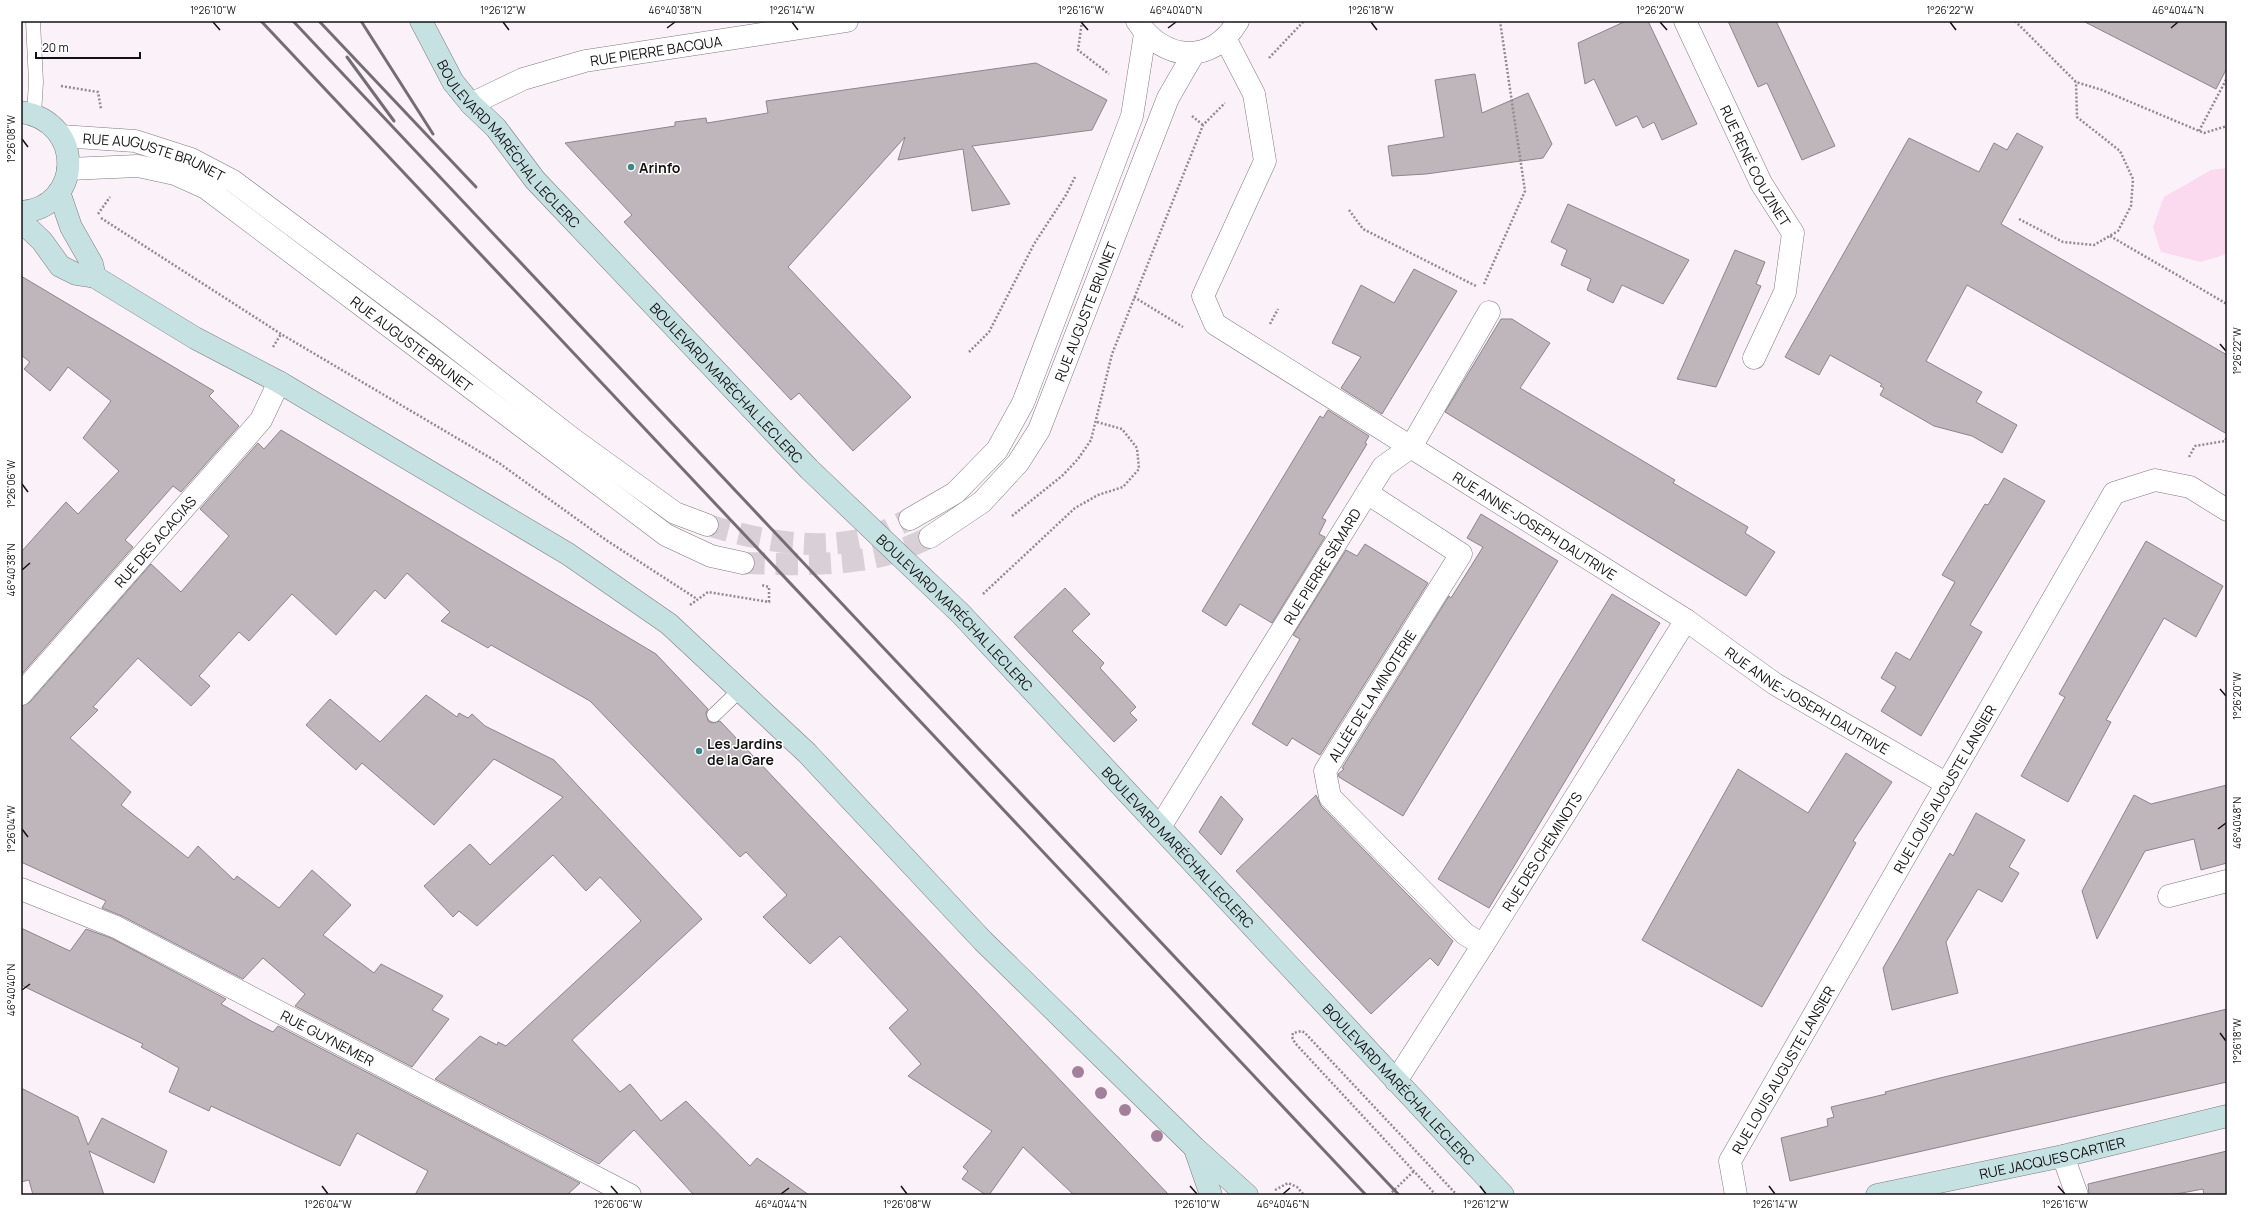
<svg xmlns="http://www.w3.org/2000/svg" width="2248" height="1216" viewBox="0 0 2248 1216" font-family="Manrope,sans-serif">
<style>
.green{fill:#fbdaf0}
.building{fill:#bfb6bc;stroke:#8d858a}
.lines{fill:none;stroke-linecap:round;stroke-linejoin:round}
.street-tunnel{stroke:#d8d0d6;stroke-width:22;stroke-dasharray:22 11;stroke-linecap:butt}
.lane-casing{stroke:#81787e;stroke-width:15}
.street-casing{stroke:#81787e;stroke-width:23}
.secondary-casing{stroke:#81787e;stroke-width:23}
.path{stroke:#918a8f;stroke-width:2.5;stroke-dasharray:2 2;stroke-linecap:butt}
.lane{stroke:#fff;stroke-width:14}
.street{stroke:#fff;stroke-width:22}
.secondary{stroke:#c6e1e1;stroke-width:22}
.rail{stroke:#746e72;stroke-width:3}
.tree{fill:#a2809a}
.ticks{fill:none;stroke:#151214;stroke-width:1.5}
.poi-dot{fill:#3f8786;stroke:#fff;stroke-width:1.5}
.labels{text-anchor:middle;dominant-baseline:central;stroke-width:3;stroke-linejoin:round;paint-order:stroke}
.street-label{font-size:14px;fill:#151214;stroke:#fff}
.poi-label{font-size:14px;font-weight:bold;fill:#151214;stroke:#fff;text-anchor:start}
.neatline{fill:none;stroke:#151214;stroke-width:1.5}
.ticks-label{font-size:10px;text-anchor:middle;fill:#151214}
</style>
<rect width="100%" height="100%" fill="#fbf1f8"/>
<!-- green -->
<polygon class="green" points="2227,168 2227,254 2201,262 2161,252 2153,227 2164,197 2211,170"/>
<!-- building -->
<g class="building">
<polygon points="1626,21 1648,21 1697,124 1662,140 1654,122 1643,128 1637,116 1616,126 1594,79 1585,84 1578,43"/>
<polygon points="1728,21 1776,21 1835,146 1802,160 1767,83 1758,87"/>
<polygon points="2083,21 2227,21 2227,68 2216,89"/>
<polygon points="1036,63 1107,100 1092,130 972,146 1010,204 972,211 963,149 898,160 905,137 788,267 911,397 853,451 799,393 791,400 624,222 632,215 565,143 675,126 675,122 706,118 707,123 768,113 766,101"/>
<polygon points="1475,74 1482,113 1528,93 1552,144 1543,158 1426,174 1392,176 1388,146 1444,137 1435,80"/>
<polygon points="2017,133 2043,147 2001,224 2227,355 2227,434 1967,285 1926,361 1982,392 1976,402 2017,425 2002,453 1972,436 1934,426 1880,395 1884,388 1880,386 1882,384 1830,355 1819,375 1785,357 1909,138 1979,172 1994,143 2007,150"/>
<polygon points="1568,204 1689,260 1663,304 1622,285 1613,303 1587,290 1591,279 1561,265 1567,250 1551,242"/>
<polygon points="1735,250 1765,262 1756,284 1761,286 1716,387 1677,379"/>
<polygon points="1414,269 1457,291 1382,414 1341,388 1361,357 1332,343 1361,285 1394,303"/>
<polygon points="21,276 214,391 209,396 239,426 181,492 173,486 125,540 133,547 21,675 21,552 66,502 78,514 119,471 83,438 111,401 68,367 50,391 24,369 30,362 21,355"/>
<polygon points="1501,319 1512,319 1550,343 1520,388 1675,480 1673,483 1748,527 1745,533 1775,552 1746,596 1445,412"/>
<polygon points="1328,410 1369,436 1365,443 1367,444 1322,518 1326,520 1319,534 1325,537 1272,623 1240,604 1226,626 1202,611 1320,416 1323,418"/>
<polygon points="281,430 656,654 708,709 706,713 708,721 712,723 720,721 1169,1195 1074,1195 1023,1147 989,1195 986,1195 962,1179 968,1171 963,1167 992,1131 908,1076 921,1064 889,1028 908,1010 840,936 810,964 763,917 787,895 746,852 740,857 590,701 491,645 488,648 441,621 450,612 407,573 385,599 375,590 336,635 292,594 249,641 239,632 199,676 210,686 191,706 138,658 93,707 98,710 70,738 131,792 121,805 188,858 198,846 234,880 237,876 279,908 312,870 351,905 323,935 374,973 381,964 443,996 432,1010 449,1019 412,1067 295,1006 305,994 263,958 243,979 122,916 102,908 106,901 21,862 21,706 30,702 151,564 181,592 229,536 200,509 258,443 264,449"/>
<polygon points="2004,478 2045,501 1970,625 1982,632 1921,736 1881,711 1896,687 1881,678 1896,652 1910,660 1955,582 1942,575 1985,504 1988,505"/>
<polygon points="1481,514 1558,561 1403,816 1339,777 1338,774 1344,769 1342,768 1449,596 1451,598 1483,547 1467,538"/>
<polygon points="2146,541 2223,586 2196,637 2164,618 2106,720 2111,722 2068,802 2021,776 2065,697 2059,694"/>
<polygon points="1365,544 1428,583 1320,755 1292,738 1287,746 1252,724 1300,639 1293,635 1346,550 1357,556"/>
<polygon points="1065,588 1090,614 1072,631 1104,663 1100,668 1136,707 1130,713 1137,720 1114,742 1014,637"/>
<polygon points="1612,594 1660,623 1489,908 1438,879"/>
<polygon points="426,695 457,717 459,713 468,718 472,714 485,726 554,760 702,919 572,1040 620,1092 630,1084 661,1121 686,1101 750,1166 757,1158 809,1195 694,1195 634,1130 599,1164 435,1079 480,1036 497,1045 498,1042 506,1046 641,921 600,877 586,891 553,855 477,926 459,911 453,917 424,886 470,844 490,865 563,797 494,759 434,825 362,763 356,770 306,725 330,699 380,742"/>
<polygon points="1846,753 1892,782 1853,841 1856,843 1762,1007 1642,940 1738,769 1808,813"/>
<polygon points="2227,785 2227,863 2201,870 2194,839 2145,851 2097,939 2082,891 2134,795 2151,804"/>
<polygon points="1316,795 1321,806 1453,941 1438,966 1430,958 1371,1014 1236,871"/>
<polygon points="1221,796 1243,819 1221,855 1199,832"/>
<polygon points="1976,813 2025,840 2009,867 2019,873 2002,902 1978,889 1946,942 1958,993 1892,1010 1883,968 1950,853 1953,856"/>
<polygon points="21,928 70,951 86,929 111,938 226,999 221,1004 253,1022 273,1032 278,1026 580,1183 567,1195 415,1195 428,1171 357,1133 340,1166 211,1106 209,1111 169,1092 179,1068 141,1047 143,1044 21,985"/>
<polygon points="2227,1009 2227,1082 1790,1181 1781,1138 1828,1126 1827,1119 1834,1117 1831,1107 1886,1094 1885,1092 1940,1078"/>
<polygon points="21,1088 78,1117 88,1145 102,1118 167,1151 154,1183 89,1151 104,1195 33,1195 29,1180 21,1182"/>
<polygon points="2227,1151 2227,1195 2204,1195 2203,1189 2171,1195 2089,1195 2088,1184"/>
</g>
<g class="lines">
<!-- street-tunnel -->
<g class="street-tunnel">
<path d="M707,525C760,540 813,552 868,538C882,534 896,525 910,519"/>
<path d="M743,563C781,564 822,566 860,560C885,557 908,548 930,537"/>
</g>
<!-- lane casing -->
<g class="lane-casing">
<g id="lane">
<polyline points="33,21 36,82 34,114"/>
<polyline points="714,715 740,690"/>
</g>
</g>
<!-- street casing -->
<g class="street-casing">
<g id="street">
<path d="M1137,21C1163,61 1212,66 1238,21"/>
<path id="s1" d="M1685,21L1761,183L1793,233L1785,292L1754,358"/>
<path id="s2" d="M1225,38L1254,94L1265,161L1203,296L1215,324L1686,620L1775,684L1947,784"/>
<path id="s3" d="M471,104L523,79L585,61L847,21"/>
<path id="s4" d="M61,136L135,141L191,159L233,181L434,331L574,440L675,513L707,525"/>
<path id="s5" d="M68,169L138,166L175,174L206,188L666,535L711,556L743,563"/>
<polyline points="1367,493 1461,554 1325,771 1330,797 1465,934 1483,945"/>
<polyline points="910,519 955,493 997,450 1023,403 1132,116 1145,34"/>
<path id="s6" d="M930,537L982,502L1018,463L1039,430L1168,98L1194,53"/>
<path id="s7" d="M21,694L261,420L279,382"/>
<path id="s8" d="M1160,827L1383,467L1411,447L1489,312"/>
<path id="s9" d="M21,889L116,927L630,1195"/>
<polyline points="2169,896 2227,881"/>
<path id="s10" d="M1396,1081L1483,945L1686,620"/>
<polyline points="2063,1156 2077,1195"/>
<path id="s11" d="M1736,1195L1730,1161L2114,493L2155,480L2190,487L2227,510"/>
</g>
</g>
<!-- secondary casing -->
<g class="secondary-casing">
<g id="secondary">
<path id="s12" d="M421,21L453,82L471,104L496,128L535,180L809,469L961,614L1503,1195"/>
<path d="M21,112C86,122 82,208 21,212"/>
<polyline points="59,192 71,227 92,264 95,277"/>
<polyline points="21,221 42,241 60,266 76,274 95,277 195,338 279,382 568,554 669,624 807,753 983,941 1195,1148 1247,1195"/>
<polyline points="1195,1149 1211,1195"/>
<path id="s13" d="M1877,1195L2063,1156L2227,1116"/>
</g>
</g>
<!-- path -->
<g class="path">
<polyline points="1082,21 1078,50 1109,74"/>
<polyline points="2015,21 2076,82 2102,90 2204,133 2227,126"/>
<polyline points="1269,58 1304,21"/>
<polyline points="61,86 98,92 101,109"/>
<polyline points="1192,116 1203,125"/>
<polyline points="2199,131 2227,78"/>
<polyline points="1349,210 1363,229 1476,286"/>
<polyline points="98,214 110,197"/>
<polyline points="101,218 281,334 499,463 606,540 697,599"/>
<polyline points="2019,219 2063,242 2094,245 2118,231 2131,206 2133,179 2120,151 2077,117 2076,82"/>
<polyline points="2110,236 2227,304"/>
<polyline points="1484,284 1525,191 1500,21"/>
<polyline points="1134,297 1183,327"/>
<polyline points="1270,324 1278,309"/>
<polyline points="273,347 281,334"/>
<polyline points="969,352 989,332 1034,244 1066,195 1075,177"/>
<polyline points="2189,457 2195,446 2225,441 2227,437"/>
<polyline points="1012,516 1063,475 1078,459 1091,440 1112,354 1203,125 1225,103"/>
<polyline points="983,594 1075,508 1098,495 1123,487 1139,469 1137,448 1122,429 1097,422"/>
<polyline points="690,605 708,592 769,602 769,587 761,585"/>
<polyline points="1275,1190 1288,1183 1297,1187 1304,1195"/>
<polyline points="1389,1195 1414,1171"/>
<polyline points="1436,1195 1295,1043 1292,1037 1293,1033 1302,1031 1305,1033 1457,1195"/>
</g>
<!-- lane -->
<use href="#lane" class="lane"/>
<!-- street -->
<use href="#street" class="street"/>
<!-- secondary -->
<use href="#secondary" class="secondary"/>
<!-- rail -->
<g class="rail">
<polyline points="261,21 1366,1195"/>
<polyline points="293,21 1399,1195"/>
<polyline points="319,21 476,187"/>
<polyline points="361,21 433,134"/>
<polyline points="347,57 394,121"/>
</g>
</g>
<!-- trees -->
<g class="tree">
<circle cx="1078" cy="1072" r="6"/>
<circle cx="1101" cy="1093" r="6"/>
<circle cx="1125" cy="1110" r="6"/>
<circle cx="1157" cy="1136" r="6"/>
</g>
<!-- ticks -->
<path class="ticks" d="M213,22L220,30M503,22L509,30M792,22L798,30M1081,22L1088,30M1371,22L1377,30M1660,22L1667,30M1950,22L1956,30M667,28L675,22M1168,28L1176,22M2171,28L2178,22M22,139L28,147M2220,344L2226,351M22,484L28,492M22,570L30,563M2220,689L2226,696M22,829L28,837M2218,829L2226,823M22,990L30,984M2220,1033L2226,1041M322,1186L328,1194M611,1186L618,1194M901,1186L907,1194M1190,1186L1197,1194M1480,1186L1486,1194M1769,1186L1775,1194M2058,1186L2065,1194M781,1194L789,1188M1283,1194L1290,1188"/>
<!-- markers -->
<g class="poi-dot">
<circle cx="631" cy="167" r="4"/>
<circle cx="699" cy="751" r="4"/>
</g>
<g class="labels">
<!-- street labels -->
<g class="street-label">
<text stroke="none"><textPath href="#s3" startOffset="194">RUE PIERRE BACQUA</textPath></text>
<text stroke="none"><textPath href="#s12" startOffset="152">BOULEVARD MARÉCHAL LECLERC</textPath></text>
<text stroke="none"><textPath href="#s4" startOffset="96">RUE AUGUSTE BRUNET</textPath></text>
<text stroke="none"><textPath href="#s1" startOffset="161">RUE RENÉ COUZINET</textPath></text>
<text stroke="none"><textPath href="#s6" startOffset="282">RUE AUGUSTE BRUNET</textPath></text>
<text stroke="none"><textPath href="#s5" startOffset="400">RUE AUGUSTE BRUNET</textPath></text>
<text stroke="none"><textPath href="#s12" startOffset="476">BOULEVARD MARÉCHAL LECLERC</textPath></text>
<text stroke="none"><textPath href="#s2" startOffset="688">RUE ANNE-JOSEPH DAUTRIVE</textPath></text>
<text stroke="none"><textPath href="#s7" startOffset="203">RUE DES ACACIAS</textPath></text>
<text stroke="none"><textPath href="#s8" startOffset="307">RUE PIERRE SÉMARD</textPath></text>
<text stroke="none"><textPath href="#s12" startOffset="800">BOULEVARD MARÉCHAL LECLERC</textPath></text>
<text transform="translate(1372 696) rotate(-58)">ALLÉE DE LA MINOTERIE</text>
<text stroke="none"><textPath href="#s2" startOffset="1012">RUE ANNE-JOSEPH DAUTRIVE</textPath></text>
<text stroke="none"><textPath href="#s11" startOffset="464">RUE LOUIS AUGUSTE LANSIER</textPath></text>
<text stroke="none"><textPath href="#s12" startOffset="1124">BOULEVARD MARÉCHAL LECLERC</textPath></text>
<text stroke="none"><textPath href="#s10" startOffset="272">RUE DES CHEMINOTS</textPath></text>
<text stroke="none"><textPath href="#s9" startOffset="341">RUE GUYNEMER</textPath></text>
<text stroke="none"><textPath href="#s11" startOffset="140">RUE LOUIS AUGUSTE LANSIER</textPath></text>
<text stroke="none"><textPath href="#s12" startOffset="1448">BOULEVARD MARÉCHAL LECLERC</textPath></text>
<text stroke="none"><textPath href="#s13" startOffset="179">RUE JACQUES CARTIER</textPath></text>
</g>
<!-- poi labels -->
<g class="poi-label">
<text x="639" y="167">Arinfo</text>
<text x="707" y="743">Les Jardins<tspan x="707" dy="16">de la Gare</tspan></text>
</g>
</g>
<!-- border -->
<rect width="2248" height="1216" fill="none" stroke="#ffffff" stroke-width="44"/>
<!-- scale -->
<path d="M36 52v6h104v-6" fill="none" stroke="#151214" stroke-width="2"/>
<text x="42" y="52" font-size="12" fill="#151214" stroke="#ffffff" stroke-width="3" paint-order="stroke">20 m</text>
<rect x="22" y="22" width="2204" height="1172" class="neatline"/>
<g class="ticks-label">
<text x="213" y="14">1°26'10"W</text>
<text x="503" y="14">1°26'12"W</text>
<text x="675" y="14">46°40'38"N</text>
<text x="792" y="14">1°26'14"W</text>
<text x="1081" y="14">1°26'16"W</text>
<text x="1176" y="14">46°40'40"N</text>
<text x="1371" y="14">1°26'18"W</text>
<text x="1660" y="14">1°26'20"W</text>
<text x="1950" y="14">1°26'22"W</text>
<text x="2178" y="14">46°40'44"N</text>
<text transform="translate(11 139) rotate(-90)" y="4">1°26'08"W</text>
<text transform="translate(2237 351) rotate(-90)" y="4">1°26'22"W</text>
<text transform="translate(11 484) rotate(-90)" y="4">1°26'06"W</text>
<text transform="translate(11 570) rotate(-90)" y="4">46°40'38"N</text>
<text transform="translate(2237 696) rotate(-90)" y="4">1°26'20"W</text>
<text transform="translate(2237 823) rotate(-90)" y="4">46°40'48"N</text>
<text transform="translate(11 829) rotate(-90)" y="4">1°26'04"W</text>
<text transform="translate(11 990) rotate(-90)" y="4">46°40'40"N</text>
<text transform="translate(2237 1041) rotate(-90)" y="4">1°26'18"W</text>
<text x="328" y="1208">1°26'04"W</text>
<text x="618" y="1208">1°26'06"W</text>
<text x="781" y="1208">46°40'44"N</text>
<text x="907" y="1208">1°26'08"W</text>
<text x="1197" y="1208">1°26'10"W</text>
<text x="1283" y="1208">46°40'46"N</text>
<text x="1486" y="1208">1°26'12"W</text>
<text x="1775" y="1208">1°26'14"W</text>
<text x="2065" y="1208">1°26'16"W</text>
</g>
</svg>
